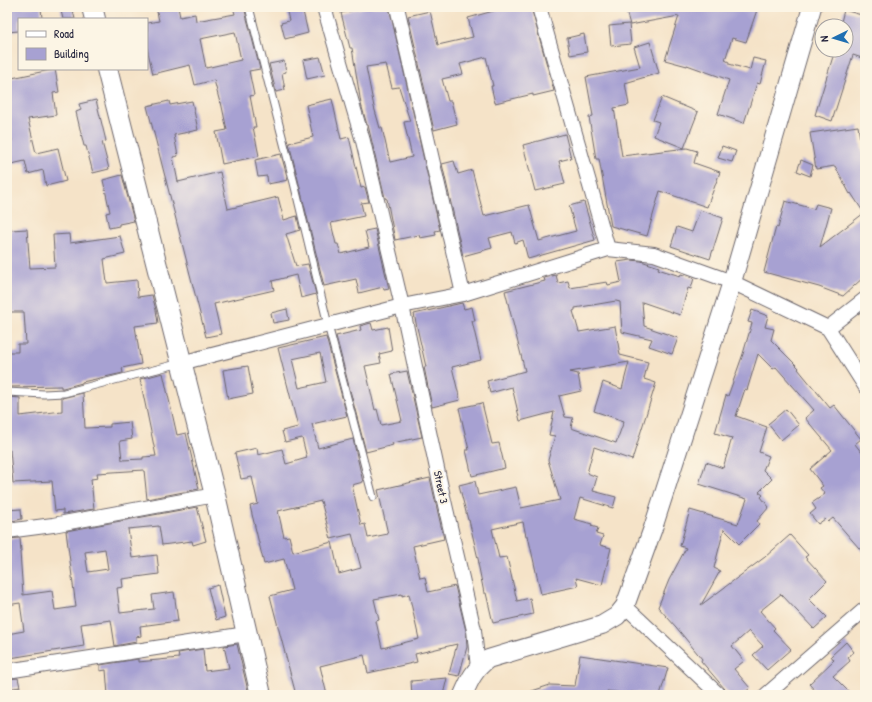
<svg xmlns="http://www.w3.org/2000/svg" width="872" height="702" viewBox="0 0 872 702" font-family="'Patrick Hand',sans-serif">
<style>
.building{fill:#a7a1d2;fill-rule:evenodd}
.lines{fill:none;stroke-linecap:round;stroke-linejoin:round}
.service-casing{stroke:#6c666c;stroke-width:9}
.minor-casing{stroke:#6c666c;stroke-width:16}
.tertiary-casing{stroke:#6c666c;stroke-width:20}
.secondary-casing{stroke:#6c666c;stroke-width:22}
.service{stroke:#fff;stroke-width:7}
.minor{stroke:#fff;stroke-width:14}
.tertiary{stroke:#fff;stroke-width:18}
.secondary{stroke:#fff;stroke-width:20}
.labels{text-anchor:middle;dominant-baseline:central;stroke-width:4;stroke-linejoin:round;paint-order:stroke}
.street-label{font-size:11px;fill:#22223b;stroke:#fcf5e5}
</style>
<rect width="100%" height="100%" fill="#fcf5e5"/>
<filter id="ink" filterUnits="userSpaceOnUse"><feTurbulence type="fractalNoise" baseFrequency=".025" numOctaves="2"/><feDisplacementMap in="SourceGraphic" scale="8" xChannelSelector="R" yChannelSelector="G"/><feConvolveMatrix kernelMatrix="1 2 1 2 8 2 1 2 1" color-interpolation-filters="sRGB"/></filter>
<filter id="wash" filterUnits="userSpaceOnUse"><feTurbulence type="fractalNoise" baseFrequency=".012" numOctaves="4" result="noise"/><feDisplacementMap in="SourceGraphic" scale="16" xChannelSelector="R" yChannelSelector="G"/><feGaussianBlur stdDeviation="0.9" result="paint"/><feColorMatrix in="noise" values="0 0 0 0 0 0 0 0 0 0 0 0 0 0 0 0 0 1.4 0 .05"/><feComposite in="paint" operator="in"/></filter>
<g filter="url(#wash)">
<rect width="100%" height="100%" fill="#f5e3c8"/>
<g id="blocks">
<!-- building -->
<g class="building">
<polygon points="7,7 41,7 42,19 19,19 19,31 7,32"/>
<polygon points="60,7 72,7 75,19 63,19"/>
<path d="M156,7H178L180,17L195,14L196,21L235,14L233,7H244L260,69L249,71L254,95L250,96L256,127H253L259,156L222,164L216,132L227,130L221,102L220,103L214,80L195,85L190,65L153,74L147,48V23L159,21ZM235,32L241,60L206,68L200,39Z"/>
<polygon points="286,7 302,7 308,33 285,39 281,23 289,21"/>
<path d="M366,7H389L440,230L435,231L436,235L420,238L419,235L395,240L387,199L385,198L368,125H367L361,104L352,48H350L341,13ZM386,64L392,88L399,87L410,121L404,122L412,157L390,162L382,128H380L374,107L366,67Z"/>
<polygon points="508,7 531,7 554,91 533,96 533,94 495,103 491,86 493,86 486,57 460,64 463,74 442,79 448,101 451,101 457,124 434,130 408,16 430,11 438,45 473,37 468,18"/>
<polygon points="625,7 758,7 746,42 732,38 725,60 729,62 729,64 750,70 753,58 766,61 760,84 757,83 744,123 718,114 729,80 687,65 687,66 665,60 679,16 630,25"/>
<polygon points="844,10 865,16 865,59 853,55 832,121 815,115 835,50 846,50 846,26 840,26"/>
<polygon points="629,24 631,44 611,46 609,26"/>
<polygon points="584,34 587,52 570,55 567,38"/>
<polygon points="650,42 659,73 625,83 629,105 614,108 622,156 687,148 697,151 694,163 720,172 707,207 660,191 647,236 611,226 599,159 596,159 589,117 593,116 586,77 640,67 634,47"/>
<polygon points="320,57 325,75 307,79 303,60"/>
<polygon points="284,61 286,72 282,73 285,90 276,92 269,64"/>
<polygon points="55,69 59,92 53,93 56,115 28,119 36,153 58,148 66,181 46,186 43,170 28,174 25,161 7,165 7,143 12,141 7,115 7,79"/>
<polygon points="662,97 698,112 684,148 654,136 659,122 653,120"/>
<polygon points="332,99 341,139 349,137 361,188 365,187 369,202 361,203 364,216 331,223 336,244 338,244 341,254 369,247 365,231 375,229 389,289 384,290 383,287 359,293 356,279 324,286 289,143 313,137 306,105"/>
<polygon points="96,100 106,141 102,142 109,169 93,173 86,146 84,146 76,112 81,110 79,104"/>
<polygon points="169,101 170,105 192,101 198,130 174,135 178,156 173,157 178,182 220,172 228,209 278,197 284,220 297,216 300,230 286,234 296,266 308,264 316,294 301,298 296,275 272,281 274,290 214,304 221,334 206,337 147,106"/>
<polygon points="858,126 865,169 865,276 843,296 819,287 764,272 776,227 778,228 785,201 814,209 816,204 831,208 820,247 864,213 851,193 850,194 835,166 816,169 810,133"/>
<polygon points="565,134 571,158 559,161 565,184 535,191 523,145"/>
<polygon points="722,146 736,151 732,162 718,158"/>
<polygon points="281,154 288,180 268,184 267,176 258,177 255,160"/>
<polygon points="801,160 813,165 810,176 797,171"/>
<polygon points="454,161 458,174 472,170 484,216 529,205 539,241 576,231 569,206 584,202 595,240 528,259 523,240 515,243 512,232 489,238 492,248 463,256 442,164"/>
<polygon points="122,175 134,221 119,224 119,226 109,228 106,213 110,212 103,180"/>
<polygon points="700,210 723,218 710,259 671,246 677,227 692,232"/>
<polygon points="27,229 30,268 55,267 53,235 69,234 70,243 120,236 125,254 104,259 107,283 137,280 138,297 152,295 156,310 158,323 135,326 141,364 122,368 123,373 82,382 82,383 63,388 61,388 61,386 9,387 9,379 7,379 7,352 18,352 18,344 26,344 24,312 8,312 7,239 11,239 10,230"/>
<path d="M631,260L641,261L659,267L658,269L680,276L681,274L694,278L691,289L688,288L680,315L642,302L644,326L678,338L672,354L649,346L652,339L622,332L620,302L616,301L575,308V310L573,311L579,332L615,326L620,355L648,362L644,379L656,383L632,460L594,447L587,473L597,477L593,491L616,497L613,508L580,498L574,519L592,524L591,526L598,528L596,534L603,536L600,545L611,548L602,585L576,578L578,586L541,594L528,536H526L523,522L492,529L499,558L507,557L517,601L530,598L533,614L493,623L486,593H484L478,563H479L469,520H468L459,485L475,481L478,495L516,487L521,508L560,500L548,460L555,436L549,435L554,412L520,421L512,387L490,393L487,381L525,371L505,291L545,281L544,278L556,275L558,283L568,281L570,288L607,282L608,285L621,282L617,262ZM629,362L622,389L603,382L594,411L624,421L616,443L571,428L573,418L565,417L559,396L581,391L578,374L570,372Z"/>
<polygon points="462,303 464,309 472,307 475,321 472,321 481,360 452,367 460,400 432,407 424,367 426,367 414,314"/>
<polygon points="287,309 289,320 273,323 271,313"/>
<polygon points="752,310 768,316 765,327 774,329 771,340 799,368 798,369 830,408 834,405 861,439 855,444 865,457 865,555 833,518 828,522 825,519 818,524 810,514 816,509 812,503 825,494 820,488 823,486 810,469 832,450 805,418 814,410 776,367 773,369 758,354 747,390 745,389 736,416 767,427 759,452 769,456 763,470 772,479 759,492 763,495 761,497 769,507 757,521 759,524 739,544 724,529 714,568 720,571 701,605 765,557 790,535 808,555 805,557 827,581 809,599 827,617 814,629 781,594 760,611 775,628 773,630 791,649 767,670 753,655 763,646 749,631 732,646 744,661 734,669 750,688 742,695 730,695 701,661 702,659 676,627 658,607 669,580 686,548 680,546 690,510 738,524 747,499 699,484 706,462 723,468 732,438 715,433 726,395 728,396 743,354 752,323 748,322"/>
<polygon points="371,323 373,330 388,327 392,351 379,354 381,363 365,366 375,410 377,409 381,425 402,421 391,374 407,371 422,437 392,443 393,445 366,452 336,336 361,330 360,326"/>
<path d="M326,337L347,416L312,424L318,448L353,439L363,482L352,485L361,525L365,524L368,538L388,534L378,490L430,478L444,539L413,546L420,578L425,577L428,592L455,586L466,631L467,647L459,676L449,674L457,644L415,654L417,662L368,673L364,655L320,666L327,695H296L270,596L292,590L284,559L264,564L250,506L258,504L252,477L241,479L235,453L257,448L258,455L282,449L286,464L307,458L302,438L285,442L282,431L298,427L278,348ZM320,353L326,382L299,388L292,359ZM321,501L331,539L352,534L361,568L339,574L332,542L293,552L289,536L284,537L278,511ZM402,594V596L409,594L419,639L382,648L376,621L379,620L374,599Z"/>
<polygon points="248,366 253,394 228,399 223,370"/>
<polygon points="163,373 177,435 186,433 199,489 147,499 144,470 97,473 98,478 91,479 94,509 63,514 63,510 55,511 52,481 13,483 10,450 7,450 9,397 20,398 20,416 62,411 62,398 83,393 85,428 110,427 110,424 130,422 132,439 120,441 122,460 143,459 143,457 156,456 140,379"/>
<polygon points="482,403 492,444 499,443 505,468 472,476 466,450 469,450 459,408"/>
<polygon points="786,409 799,425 781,440 768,424"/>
<path d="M197,507L206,541L193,545L192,541L162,545L159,526L128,529L132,558L157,555L159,574L122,579L123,587L117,588L120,613L154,609L152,595L174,592L178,621L140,626L141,636L136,637V642L115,646L111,620L81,624L84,646L10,658L7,634L24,631L20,603L7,605V539L20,538L21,552H20L23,595L52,591L55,610L76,607L66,531ZM105,549L108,569L88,572L85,552Z"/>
<polygon points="21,509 22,519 7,522 7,510"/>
<polygon points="218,585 225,617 216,620 208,588"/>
<polygon points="846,642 854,652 848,657 850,661 833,676 852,695 819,695 809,684 834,660 831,656"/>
<polygon points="237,644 249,695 108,695 106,670 100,671 100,665 138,659 138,662 179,658 178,653 203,649 205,671 229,668 224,646"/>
<polygon points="580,655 668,668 660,695 631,692 631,694 607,691 607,695 526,695 526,693 550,685 575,686"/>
<polygon points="18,678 20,687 7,689 7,679"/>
<polygon points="447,678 443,695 412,695 411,681"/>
</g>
</g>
</g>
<g filter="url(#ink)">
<use href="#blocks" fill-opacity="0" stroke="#6c666c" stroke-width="1"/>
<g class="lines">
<!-- service casing -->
<g class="service-casing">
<g id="service">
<polyline points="249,7 294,183 328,325 373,497"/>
<polyline points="7,392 44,394 64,393 181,363"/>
</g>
</g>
<!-- minor casing -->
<g class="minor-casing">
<g id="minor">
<polyline points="324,7 363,141 402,306 442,492 474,630 478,668"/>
<polyline points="397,7 463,294"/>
<polyline points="539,7 608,249"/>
<polyline points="828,328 865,299"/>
<polyline points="181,363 402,306 463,294 608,249 654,254 732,282 828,328 865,386"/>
<polyline points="7,531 53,525 215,495"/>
<polyline points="625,606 719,695"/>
<polyline points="7,671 246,634"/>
<polyline points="766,695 865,609"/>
</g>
</g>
<!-- tertiary casing -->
<g class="tertiary-casing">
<path id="tertiary" d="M463,695C470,679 474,670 488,659L602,625L617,616L625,606L653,528L732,282L812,7"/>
</g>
<!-- secondary casing -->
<g class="secondary-casing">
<g id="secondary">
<polyline points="92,7 95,19"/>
<polyline points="107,69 215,495 261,695"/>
</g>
</g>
<!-- service -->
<use href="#service" class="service"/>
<!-- minor -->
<use href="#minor" class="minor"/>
<!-- tertiary -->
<use href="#tertiary" class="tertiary"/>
<!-- secondary -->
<use href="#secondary" class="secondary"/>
</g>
</g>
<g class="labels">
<!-- street labels -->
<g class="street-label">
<text transform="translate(441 487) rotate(78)">Street 3</text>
</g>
</g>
<!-- margin -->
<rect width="872" height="702" fill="none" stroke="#fcf5e5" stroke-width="24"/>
<!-- legend -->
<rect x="18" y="18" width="130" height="52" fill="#fcf5e5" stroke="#a5a1a1"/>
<rect x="26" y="31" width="20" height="6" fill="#ffffff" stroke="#a5a1a1"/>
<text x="54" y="38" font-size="12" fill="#22223b">Road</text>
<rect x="26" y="48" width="20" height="12" fill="#a7a1d2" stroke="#a5a1a1"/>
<text x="54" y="58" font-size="12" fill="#22223b">Building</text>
<!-- north arrow -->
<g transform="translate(834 38) rotate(265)"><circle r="19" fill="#fcf5e5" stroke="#a5a1a1"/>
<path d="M0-3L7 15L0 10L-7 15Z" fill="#1f6fb2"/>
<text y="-6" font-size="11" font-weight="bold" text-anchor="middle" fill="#22223b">N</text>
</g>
</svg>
